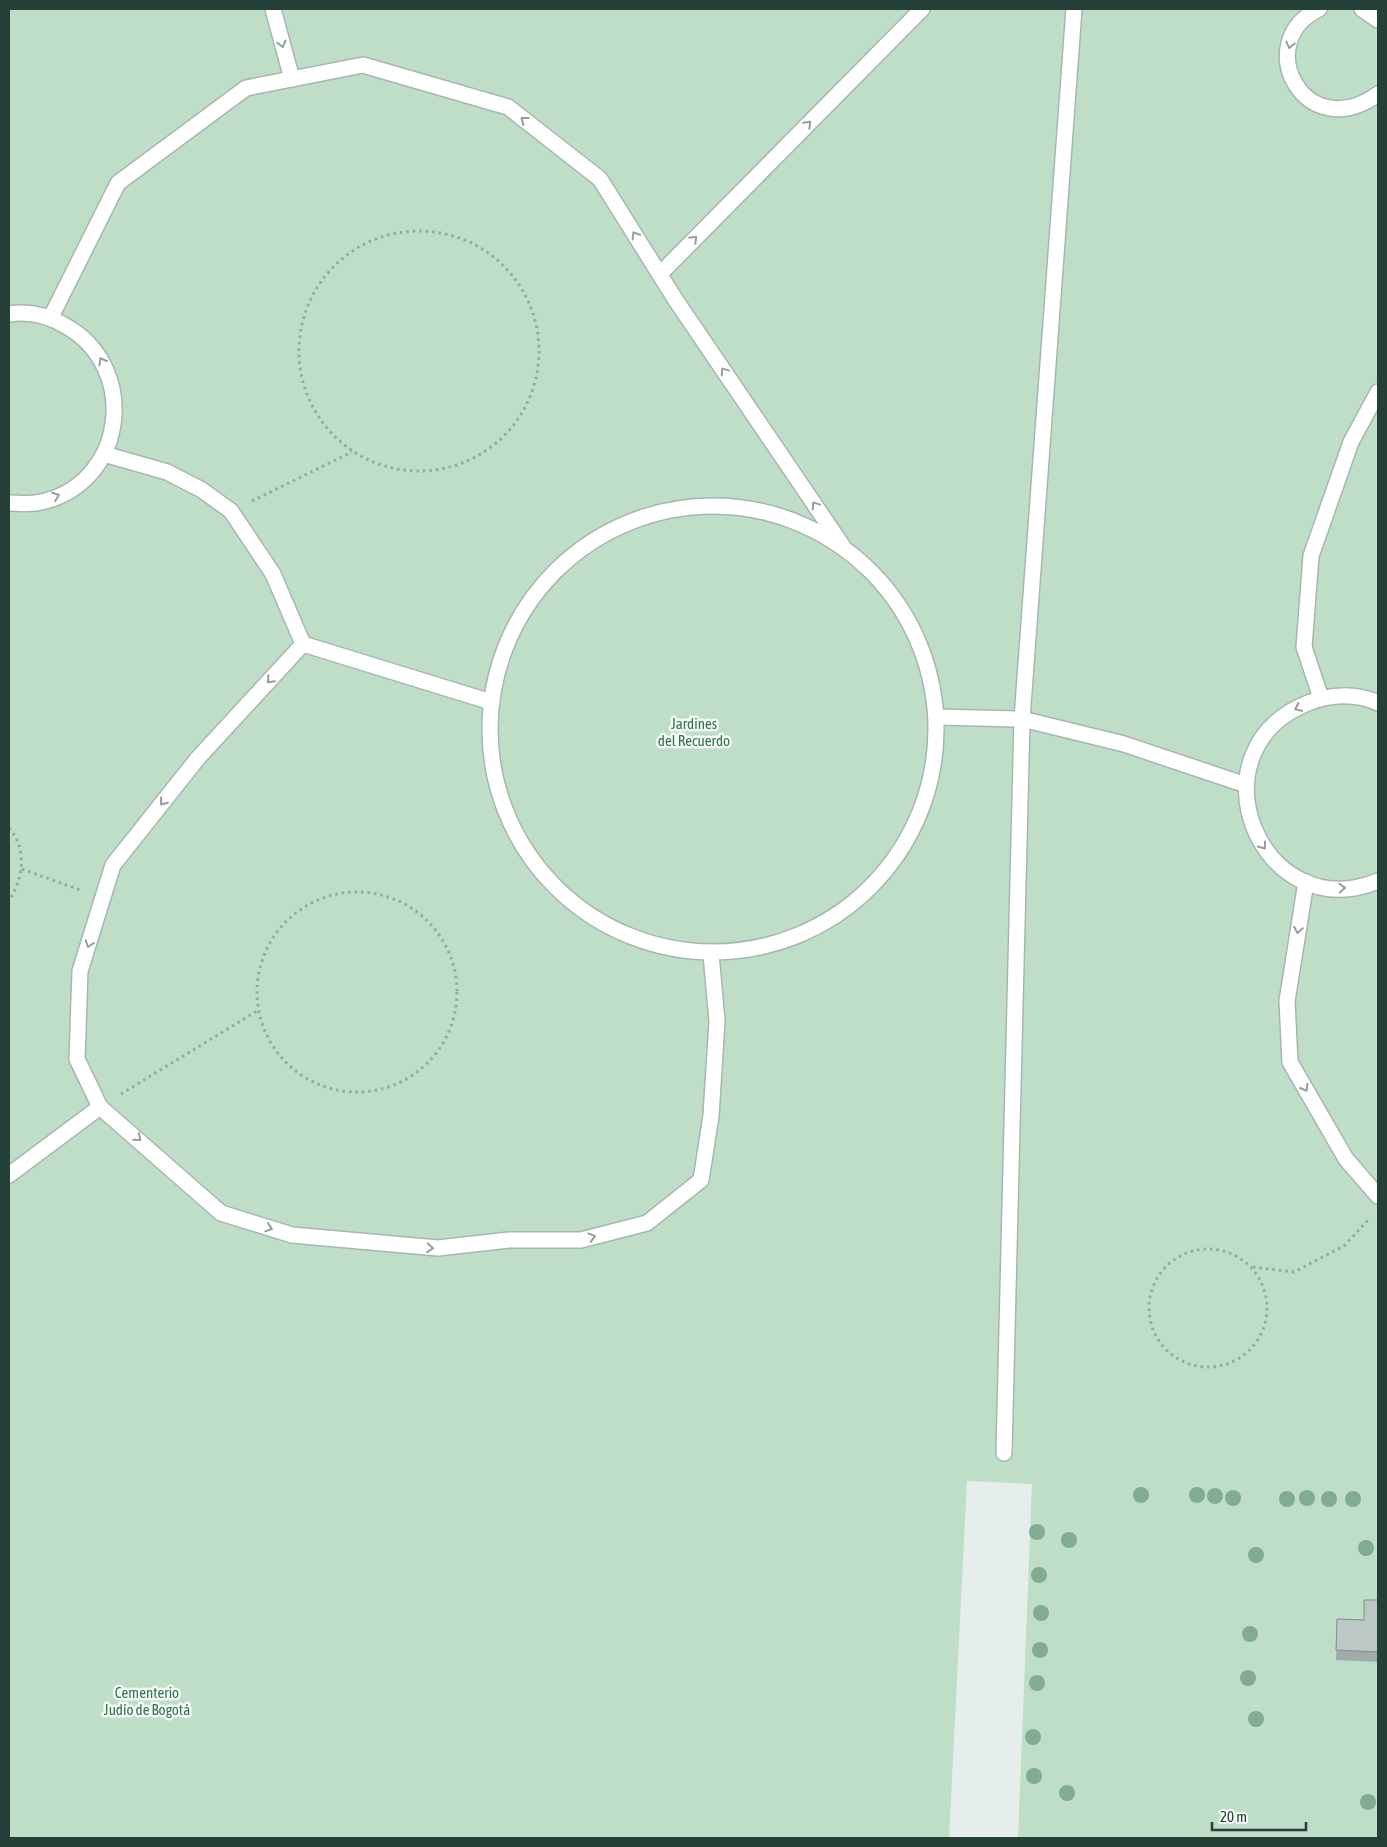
<svg xmlns="http://www.w3.org/2000/svg" width="1387" height="1847" viewBox="0 0 1387 1847" font-family="'Asap Condensed',sans-serif">
<style>
.green{fill:#bfdec8}
.lines{fill:none;stroke-linecap:round;stroke-linejoin:round}
.minor-casing{stroke:#a8b6b1;stroke-width:18}
.path{stroke:#87b0a4;stroke-width:3;stroke-dasharray:2.5 4;stroke-linecap:butt}
.minor{stroke:#fff;stroke-width:15}
.tree{fill:#82ab94}
.wall{fill:#a1aca8}
.building{fill:#bbc8c3;stroke:#838c88}
.oneway{stroke:#929f9c}
.labels{text-anchor:middle;dominant-baseline:central;stroke-width:5;stroke-linejoin:round;paint-order:stroke}
.park-label{font-size:15px;fill:#31744d;stroke:#f6faf8}
</style>
<rect width="100%" height="100%" fill="#e5eeea"/>
<!-- green -->
<polygon class="green" points="9,9 1378,9 1378,1838 1018,1838 1032,1484 967,1481 949,1838 9,1838"/>
<g class="lines">
<!-- minor casing -->
<g class="minor-casing">
<g id="minor">
<polyline points="273,9 292,79"/>
<path d="M1319,9C1250,42 1305,147 1378,94"/>
<polyline points="1362,9 1378,20"/>
<polyline points="660,274 922,9"/>
<path d="M9,314C28,311 47,315 64,325C142,367 126,488 36,503C27,504 17,503 9,503"/>
<polyline points="51,317 118,183 246,88 363,65 508,107 600,179 675,299 842,545"/>
<polyline points="104,454 167,472 202,490 231,511 273,574 303,644 488,701"/>
<circle cx="713" cy="729" r="223"/>
<polyline points="303,644 198,758 113,865 80,971 77,1059 100,1107 221,1213 292,1235 438,1248 509,1240 581,1240 647,1223 701,1180 711,1116 717,1021 711,954"/>
<polyline points="1321,698 1304,647 1311,556 1351,442 1378,392"/>
<path d="M1378,703C1356,693 1330,694 1308,703C1188,751 1261,929 1378,881"/>
<polyline points="938,717 1022,719 1124,744 1246,785"/>
<polyline points="1306,882 1287,1001 1290,1062 1346,1159 1378,1196"/>
<polyline points="9,1175 100,1107"/>
<polyline points="1004,1453 1022,719 1074,9"/>
</g>
</g>
<!-- path -->
<g class="path">
<circle cx="419" cy="351" r="120"/>
<polyline points="252,501 352,452"/>
<path d="M9,828C28,850 23,878 9,901"/>
<polyline points="22,869 80,890"/>
<circle cx="357" cy="992" r="100"/>
<polyline points="121,1094 257,1011"/>
<circle cx="1208" cy="1308" r="59"/>
<polyline points="1253,1267 1294,1272 1344,1246 1370,1218"/>
</g>
<!-- minor -->
<use href="#minor" class="minor"/>
</g>
<!-- trees -->
<g class="tree">
<circle cx="1141" cy="1495" r="8"/>
<circle cx="1197" cy="1495" r="8"/>
<circle cx="1215" cy="1496" r="8"/>
<circle cx="1233" cy="1498" r="8"/>
<circle cx="1307" cy="1498" r="8"/>
<circle cx="1287" cy="1499" r="8"/>
<circle cx="1329" cy="1499" r="8"/>
<circle cx="1353" cy="1499" r="8"/>
<circle cx="1037" cy="1532" r="8"/>
<circle cx="1069" cy="1540" r="8"/>
<circle cx="1366" cy="1548" r="8"/>
<circle cx="1256" cy="1555" r="8"/>
<circle cx="1039" cy="1575" r="8"/>
<circle cx="1041" cy="1613" r="8"/>
<circle cx="1250" cy="1634" r="8"/>
<circle cx="1040" cy="1650" r="8"/>
<circle cx="1248" cy="1678" r="8"/>
<circle cx="1037" cy="1683" r="8"/>
<circle cx="1256" cy="1719" r="8"/>
<circle cx="1033" cy="1737" r="8"/>
<circle cx="1034" cy="1776" r="8"/>
<circle cx="1067" cy="1793" r="8"/>
<circle cx="1368" cy="1802" r="8"/>
</g>
<!-- wall -->
<polygon class="wall" points="1378,1600 1378,1662 1336,1660 1337,1619 1364,1620"/>
<!-- building -->
<polygon class="building" points="1364,1600 1378,1600 1378,1652 1336,1650 1337,1619 1364,1620"/>
<!-- one-way arrows -->
<defs><path id="oneway-chevron" d="M-2-3.5L2.5 0L-2 3.5" fill="none" stroke-width="1.6" stroke-linecap="round" stroke-linejoin="round" transform="scale(1.25)"/></defs>
<g class="oneway">
<use href="#oneway-chevron" transform="translate(282 44) rotate(75)"/>
<use href="#oneway-chevron" transform="translate(1290 45) rotate(103)"/>
<use href="#oneway-chevron" transform="translate(524 120) rotate(-142)"/>
<use href="#oneway-chevron" transform="translate(808 124) rotate(-45)"/>
<use href="#oneway-chevron" transform="translate(635 235) rotate(-122)"/>
<use href="#oneway-chevron" transform="translate(694 239) rotate(-45)"/>
<use href="#oneway-chevron" transform="translate(102 361) rotate(-119)"/>
<use href="#oneway-chevron" transform="translate(724 371) rotate(-124)"/>
<use href="#oneway-chevron" transform="translate(56 496) rotate(-20)"/>
<use href="#oneway-chevron" transform="translate(815 505) rotate(-124)"/>
<use href="#oneway-chevron" transform="translate(270 680) rotate(133)"/>
<use href="#oneway-chevron" transform="translate(1298 708) rotate(154)"/>
<use href="#oneway-chevron" transform="translate(163 802) rotate(128)"/>
<use href="#oneway-chevron" transform="translate(1263 846) rotate(54)"/>
<use href="#oneway-chevron" transform="translate(1342 888) rotate(-3)"/>
<use href="#oneway-chevron" transform="translate(1298 930) rotate(99)"/>
<use href="#oneway-chevron" transform="translate(89 944) rotate(108)"/>
<use href="#oneway-chevron" transform="translate(1305 1088) rotate(60)"/>
<use href="#oneway-chevron" transform="translate(138 1138) rotate(40)"/>
<use href="#oneway-chevron" transform="translate(269 1228) rotate(18)"/>
<use href="#oneway-chevron" transform="translate(592 1237) rotate(-15)"/>
<use href="#oneway-chevron" transform="translate(430 1248) rotate(4)"/>
</g>
<g class="labels">
<!-- park labels -->
<g class="park-label">
<text x="694" y="723">Jardines<tspan x="694" dy="17">del Recuerdo</tspan></text>
<text x="147" y="1692">Cementerio<tspan x="147" dy="17">Judío de Bogotá</tspan></text>
</g>
</g>
<!-- border -->
<rect width="1387" height="1847" fill="none" stroke="#253f39" stroke-width="20"/>
<!-- scale -->
<path d="M1212 1822v8h94v-8" fill="none" stroke="#253f39" stroke-width="2.5"/>
<text x="1220" y="1822" font-size="15" fill="#253f39" stroke="#f6faf8" stroke-width="4" paint-order="stroke">20 m</text>
</svg>
